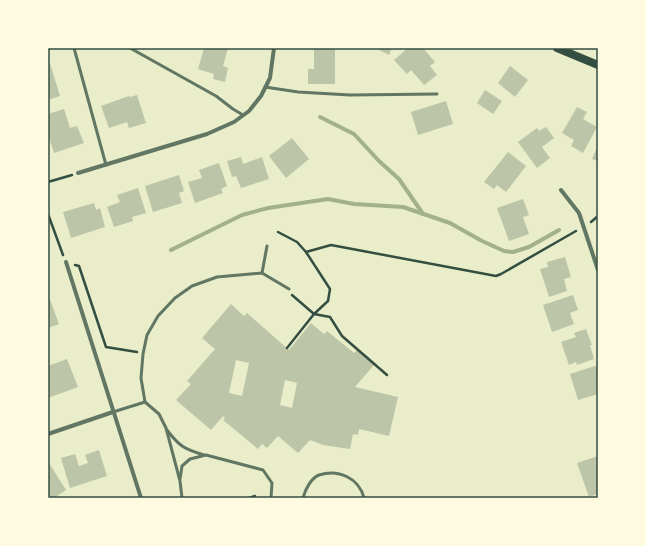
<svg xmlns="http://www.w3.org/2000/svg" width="646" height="546" viewBox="0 0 646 546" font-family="'Libre Baskerville',serif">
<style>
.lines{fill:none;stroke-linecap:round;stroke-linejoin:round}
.stream{stroke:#a3b18a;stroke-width:4}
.building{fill:#bcc5a7;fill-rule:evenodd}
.path{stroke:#344e41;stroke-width:2.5}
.service{stroke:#617663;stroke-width:3}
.minor{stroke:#617663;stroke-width:4}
.secondary{stroke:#344e41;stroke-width:8}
.neatline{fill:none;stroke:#344e41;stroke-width:1.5}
</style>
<rect width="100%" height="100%" fill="#e9edc9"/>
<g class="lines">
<!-- stream -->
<g class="stream">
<polyline points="320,117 354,134 379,161 399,179 423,214"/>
<polyline points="171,250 242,215 268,208 328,199 354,204 403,207 450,223 482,241 504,251 513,252 529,247 559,230"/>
</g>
</g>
<!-- building -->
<g class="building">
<polygon points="204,48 228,48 223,66 228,68 225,82 213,79 214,74 198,69"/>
<polygon points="314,48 335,48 335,84 308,84 308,69 314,69"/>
<polygon points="380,48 392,48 389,55 379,50"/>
<polygon points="408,48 423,48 435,62 430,66 437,75 424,85 411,70 407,74 394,60"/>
<polygon points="48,57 60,96 48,100"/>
<polygon points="510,66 528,80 515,97 498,83"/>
<polygon points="485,90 502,101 493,114 477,103"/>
<polygon points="137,95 146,123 129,128 127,122 109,128 101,106 129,96 130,97"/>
<polygon points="446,101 453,124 418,135 411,112"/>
<polygon points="577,107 587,112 583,119 597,127 583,153 571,146 574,140 562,133"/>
<polygon points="64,109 70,128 77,126 84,143 54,153 48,134 48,114"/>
<polygon points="546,127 554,138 542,147 550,158 537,168 518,142 537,128 539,131"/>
<polygon points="292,138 309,159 286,178 269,156"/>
<polygon points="598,145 598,161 592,159"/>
<polygon points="508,152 526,166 506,192 497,185 494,189 484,182"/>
<polygon points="241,157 243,164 262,157 269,179 241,188 236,176 232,177 227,161"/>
<polygon points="219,163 227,186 221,189 223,193 195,203 188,182 202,178 199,170"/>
<polygon points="179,175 184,191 179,193 182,203 153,212 145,186"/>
<polygon points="138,188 146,213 132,217 133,221 114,227 107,207 120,202 117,195"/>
<polygon points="523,199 529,215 523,217 529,234 509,241 497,208"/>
<polygon points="94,203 96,210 100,208 105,227 71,238 63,212"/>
<polygon points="565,257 571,277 564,279 567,291 549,297 540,269 548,267 547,262"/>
<polygon points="48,294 59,324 48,328"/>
<polygon points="573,295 578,310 570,313 574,324 552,332 543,305"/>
<path d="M231,304L244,316L247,313L289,350L311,323L324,334L327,331L354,353L357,350L374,365L355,387L398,397L389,436L359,429L358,435L353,434L350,449L323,445L310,440L298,453L278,436L267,448L262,444L258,449L223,420L225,418L223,416L211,430L176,400L191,384L187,381L215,349L202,338ZM236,360L249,363L242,396L229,393ZM285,380L297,383L292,408L280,405Z"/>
<polygon points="586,329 592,345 590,345 594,359 577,365 576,362 569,365 561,342 576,337 574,333"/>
<polygon points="67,359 78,387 48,398 48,366"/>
<polygon points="598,365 598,382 596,383 598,394 578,400 570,374"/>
<polygon points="99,450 107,476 70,488 61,458 75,454 79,466 88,463 85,455"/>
<polygon points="598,456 598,494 589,497 577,463"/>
<polygon points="49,463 66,490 54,498 48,498 48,464"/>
</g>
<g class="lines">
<!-- path -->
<g class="path">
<polyline points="48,182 72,175"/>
<polyline points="48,214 63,255"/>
<polyline points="591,222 598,216"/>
<polyline points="278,232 297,242 306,252"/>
<polyline points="75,265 79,266 106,347 137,352"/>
<polyline points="292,295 314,314 330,317 342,336 387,375"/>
<polyline points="287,348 314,314 328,301 330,289 306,252 331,245 496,276 501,274 576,231"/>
<polyline points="249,498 255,496"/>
</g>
<!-- service -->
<g class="service">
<polyline points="74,48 106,165"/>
<polyline points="130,48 216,96 233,109 243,115"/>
<polyline points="265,87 298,92 350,95 437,94"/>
<polyline points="262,273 267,246"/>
<polyline points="113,412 145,402"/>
<path d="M167,430C179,446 184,449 204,455"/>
<polyline points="180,479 182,466 190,459 206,455 263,470 272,483 271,498"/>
<polyline points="182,498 180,481 166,428 159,414 145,402 141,378 143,354 147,335 158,316 175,298 192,286 217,277 262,273 289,289"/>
<path d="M303,498C305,490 311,478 319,475C339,469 359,478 364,498"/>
</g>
<!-- minor -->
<g class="minor">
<polyline points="78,173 207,134 234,122 249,111 261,96 270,78 274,48"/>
<polyline points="561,190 579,213 598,270"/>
<polyline points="66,262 141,498"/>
<polyline points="48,434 113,412"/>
</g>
<!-- secondary -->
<polyline class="secondary" points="557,48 598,65"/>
</g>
<!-- border -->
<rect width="646" height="546" fill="none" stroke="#fefae0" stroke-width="98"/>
<rect x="49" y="49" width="548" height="448" class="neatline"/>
</svg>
